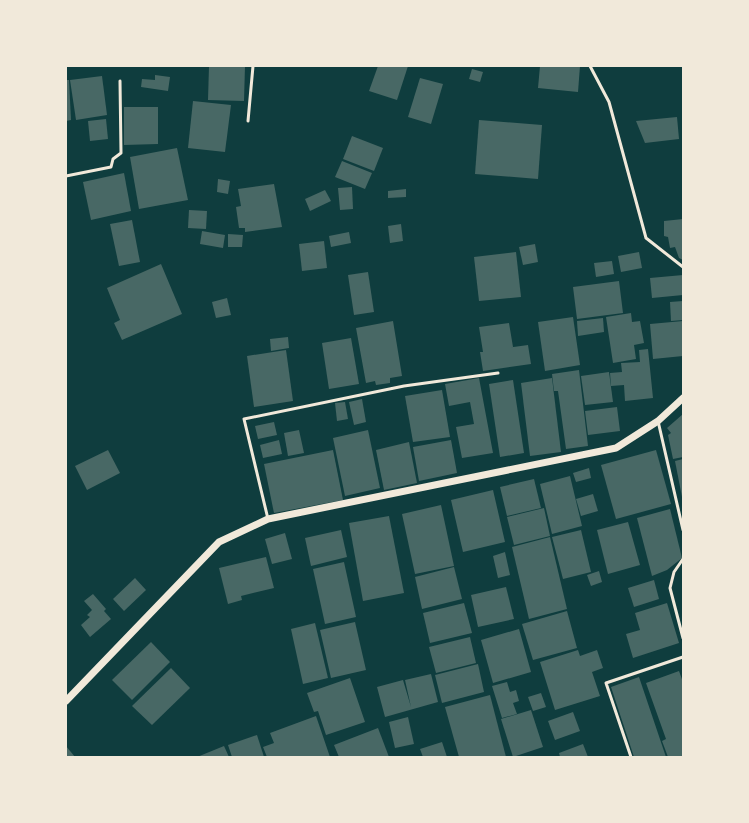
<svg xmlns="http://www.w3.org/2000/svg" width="749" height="823" viewBox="0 0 749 823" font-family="'Source Sans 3',sans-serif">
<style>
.building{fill:#486865}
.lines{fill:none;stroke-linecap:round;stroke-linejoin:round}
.service{stroke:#f1e9da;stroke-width:3}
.tertiary{stroke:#f1e9da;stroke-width:7}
</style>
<rect width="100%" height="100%" fill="#0f3d3e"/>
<!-- building -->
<g class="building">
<polygon points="209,66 245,66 244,101 208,100"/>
<polygon points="378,66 408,66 397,100 369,91"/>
<polygon points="540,66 580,66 578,92 538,88"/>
<polygon points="472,69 483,72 480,82 469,79"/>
<polygon points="155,75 170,77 168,91 141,87 142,79 155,80"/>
<polygon points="102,76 107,115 76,120 70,80"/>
<polygon points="420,78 443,84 431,124 408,117"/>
<polygon points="66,80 69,80 71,120 66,121"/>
<polygon points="193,101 231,105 225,152 188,148"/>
<polygon points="124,107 158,107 158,144 124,145"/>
<polygon points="677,117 679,139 645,143 636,121"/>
<polygon points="106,119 108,139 90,141 88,121"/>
<polygon points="479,120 542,125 538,179 475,174"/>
<polygon points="352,136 383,148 374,171 343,159"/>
<polygon points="177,148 188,200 139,209 130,157"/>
<polygon points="342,161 372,173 365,189 335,177"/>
<polygon points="124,173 131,211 91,220 83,182"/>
<polygon points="218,179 230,181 228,194 217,192"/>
<polygon points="274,184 282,227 245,232 245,228 239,228 236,207 241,206 238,189"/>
<polygon points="352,187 353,209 340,210 338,188"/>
<polygon points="406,189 406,197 388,198 388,191"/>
<polygon points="325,190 331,201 310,211 305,199"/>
<polygon points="189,210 207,211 206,229 188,228"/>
<polygon points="683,219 683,260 679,258 675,247 670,248 668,237 664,236 664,221"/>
<polygon points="132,220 140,262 119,266 110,224"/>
<polygon points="401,224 403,241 390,243 388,226"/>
<polygon points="202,231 225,235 223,248 200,244"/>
<polygon points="349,232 351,243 331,247 329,236"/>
<polygon points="228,234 243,235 242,247 228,247"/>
<polygon points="324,241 327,268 302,271 299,244"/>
<polygon points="535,244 538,262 523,265 519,247"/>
<polygon points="516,252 521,297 479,301 474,257"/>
<polygon points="639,252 642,268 621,272 618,256"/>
<polygon points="612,261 614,274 596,277 594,263"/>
<polygon points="161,264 182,314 122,340 114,323 120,320 107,288"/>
<polygon points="368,272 374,312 354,315 348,275"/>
<polygon points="683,275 683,295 652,298 650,278"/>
<polygon points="619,281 623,313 577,319 573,287"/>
<polygon points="227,298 231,315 216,318 212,302"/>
<polygon points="683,301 683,320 671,321 670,302"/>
<polygon points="631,313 632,322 640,321 644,343 634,345 636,359 613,363 606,317"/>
<polygon points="573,317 580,365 545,371 538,322"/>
<polygon points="603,318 604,332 578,336 577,321"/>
<polygon points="393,321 402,376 390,378 390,383 376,385 375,381 366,383 356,328"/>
<polygon points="683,321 683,356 653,359 650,324"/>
<polygon points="509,323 513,347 506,348 528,345 531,364 483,371 480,352 483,352 479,327"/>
<polygon points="288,337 289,348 271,351 270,339"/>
<polygon points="351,338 359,384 329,389 322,343"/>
<polygon points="648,349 653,398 625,401 624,385 611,386 610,373 622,372 621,363 640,362 639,350"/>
<polygon points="286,350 293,401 254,407 247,356"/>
<polygon points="579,370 588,446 566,449 558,391 554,391 552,374"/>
<polygon points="609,372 613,402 585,405 581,376"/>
<polygon points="479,378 493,453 462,458 456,427 474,424 470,402 449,406 445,384"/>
<polygon points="552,378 561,452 530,456 521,383"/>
<polygon points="513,380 524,453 500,457 489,384"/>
<polygon points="442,390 450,437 413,442 405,396"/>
<polygon points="362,399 366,422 354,425 349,402"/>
<polygon points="345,402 348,419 337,421 335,403"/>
<polygon points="617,407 620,431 588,435 585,411"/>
<polygon points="683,414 683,457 673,459 668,435 671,433 667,428"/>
<polygon points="274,422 277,435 258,439 255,426"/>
<polygon points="299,430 304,453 288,456 284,433"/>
<polygon points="368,430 380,488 345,496 333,438"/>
<polygon points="279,440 282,454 263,458 260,445"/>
<polygon points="451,440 457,473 419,481 413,447"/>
<polygon points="409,442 417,483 384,490 376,450"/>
<polygon points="108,450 120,473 87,490 75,466"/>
<polygon points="333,450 343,500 274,513 264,464"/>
<polygon points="656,450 671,504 616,519 601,465"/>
<polygon points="683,459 683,497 682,497 675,461"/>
<polygon points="589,468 591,478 576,482 573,473"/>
<polygon points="570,476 582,526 552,534 540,484"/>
<polygon points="534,479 541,508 507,516 500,487"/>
<polygon points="493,490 505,542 463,552 451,500"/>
<polygon points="593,494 598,511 581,516 576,499"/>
<polygon points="441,505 454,566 415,574 402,514"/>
<polygon points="544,508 550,536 514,545 507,517"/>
<polygon points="670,509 682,558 667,570 652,576 637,518"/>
<polygon points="389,516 404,593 363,601 349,523"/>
<polygon points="628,522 640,565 608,574 597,530"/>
<polygon points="341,530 347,557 311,566 305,538"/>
<polygon points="581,530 591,572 563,579 552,537"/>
<polygon points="285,533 292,559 272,564 265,539"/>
<polygon points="550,537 567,609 529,619 512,547"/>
<polygon points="505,552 510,575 498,578 493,556"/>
<polygon points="266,557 274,588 241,596 242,600 228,604 219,568"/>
<polygon points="344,562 356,617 325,624 313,569"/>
<polygon points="454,567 462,599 422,609 415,577"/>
<polygon points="599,571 602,582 591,586 587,575"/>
<polygon points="135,578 146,590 124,611 113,599"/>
<polygon points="654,580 659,599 634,607 628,588"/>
<polygon points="506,587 514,619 478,627 471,595"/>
<polygon points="93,594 106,609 104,611 111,619 90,637 81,625 90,617 87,615 92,610 84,601"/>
<polygon points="464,603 472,633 430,643 423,613"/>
<polygon points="667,603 679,643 633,658 626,634 640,630 635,613"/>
<polygon points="567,611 577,648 533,660 522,624"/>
<polygon points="355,622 366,670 331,678 320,630"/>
<polygon points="315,623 328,678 303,684 291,629"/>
<polygon points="519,629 531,672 493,683 481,640"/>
<polygon points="470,637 476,663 436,673 429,647"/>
<polygon points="151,642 170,662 132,700 112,680"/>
<polygon points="578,650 580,656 597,650 603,668 592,672 600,696 555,710 540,662"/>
<polygon points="478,664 484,692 442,703 435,675"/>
<polygon points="171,668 190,688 152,725 132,706"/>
<polygon points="679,671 683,682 683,757 668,757 662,741 666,739 646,683"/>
<polygon points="431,674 438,702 385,717 377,687 403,680 411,707 405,680"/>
<polygon points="639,677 666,757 634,757 611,687"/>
<polygon points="350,678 365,722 326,735 318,711 314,712 307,693"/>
<polygon points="507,682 510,692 516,690 519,701 513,703 517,714 502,718 492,686"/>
<polygon points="541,693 546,707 533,711 528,697"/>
<polygon points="490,695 506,757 459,757 445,707"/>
<polygon points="531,710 543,747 513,757 501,719"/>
<polygon points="573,712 580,731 555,740 548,721"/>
<polygon points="316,716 330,757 267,757 263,747 274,743 270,733"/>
<polygon points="408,717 414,744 395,748 389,722"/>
<polygon points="378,728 389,757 339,757 334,745"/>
<polygon points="257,735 264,757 232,757 228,745"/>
<polygon points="442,742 447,757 423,757 420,749"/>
<polygon points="583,744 588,757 560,757 559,753"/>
<polygon points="66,746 75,757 66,757"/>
<polygon points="224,746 229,757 197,757"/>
</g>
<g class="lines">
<!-- service -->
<g class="service">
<polyline points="590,66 609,102 646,238 683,267"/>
<polyline points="248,121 253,66"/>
<polyline points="66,176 111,167 113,159 121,153 120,81"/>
<polyline points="658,421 683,530"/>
<polyline points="268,519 244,419 404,386 498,373"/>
<polyline points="683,559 674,572 670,588 683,638"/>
<polyline points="631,757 606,683 683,657"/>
</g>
<!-- tertiary -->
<polyline class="tertiary" points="66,701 219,542 268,519 616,448 658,421 683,398"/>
</g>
<!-- border -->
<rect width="749" height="823" fill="none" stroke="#f1e9da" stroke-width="134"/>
</svg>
